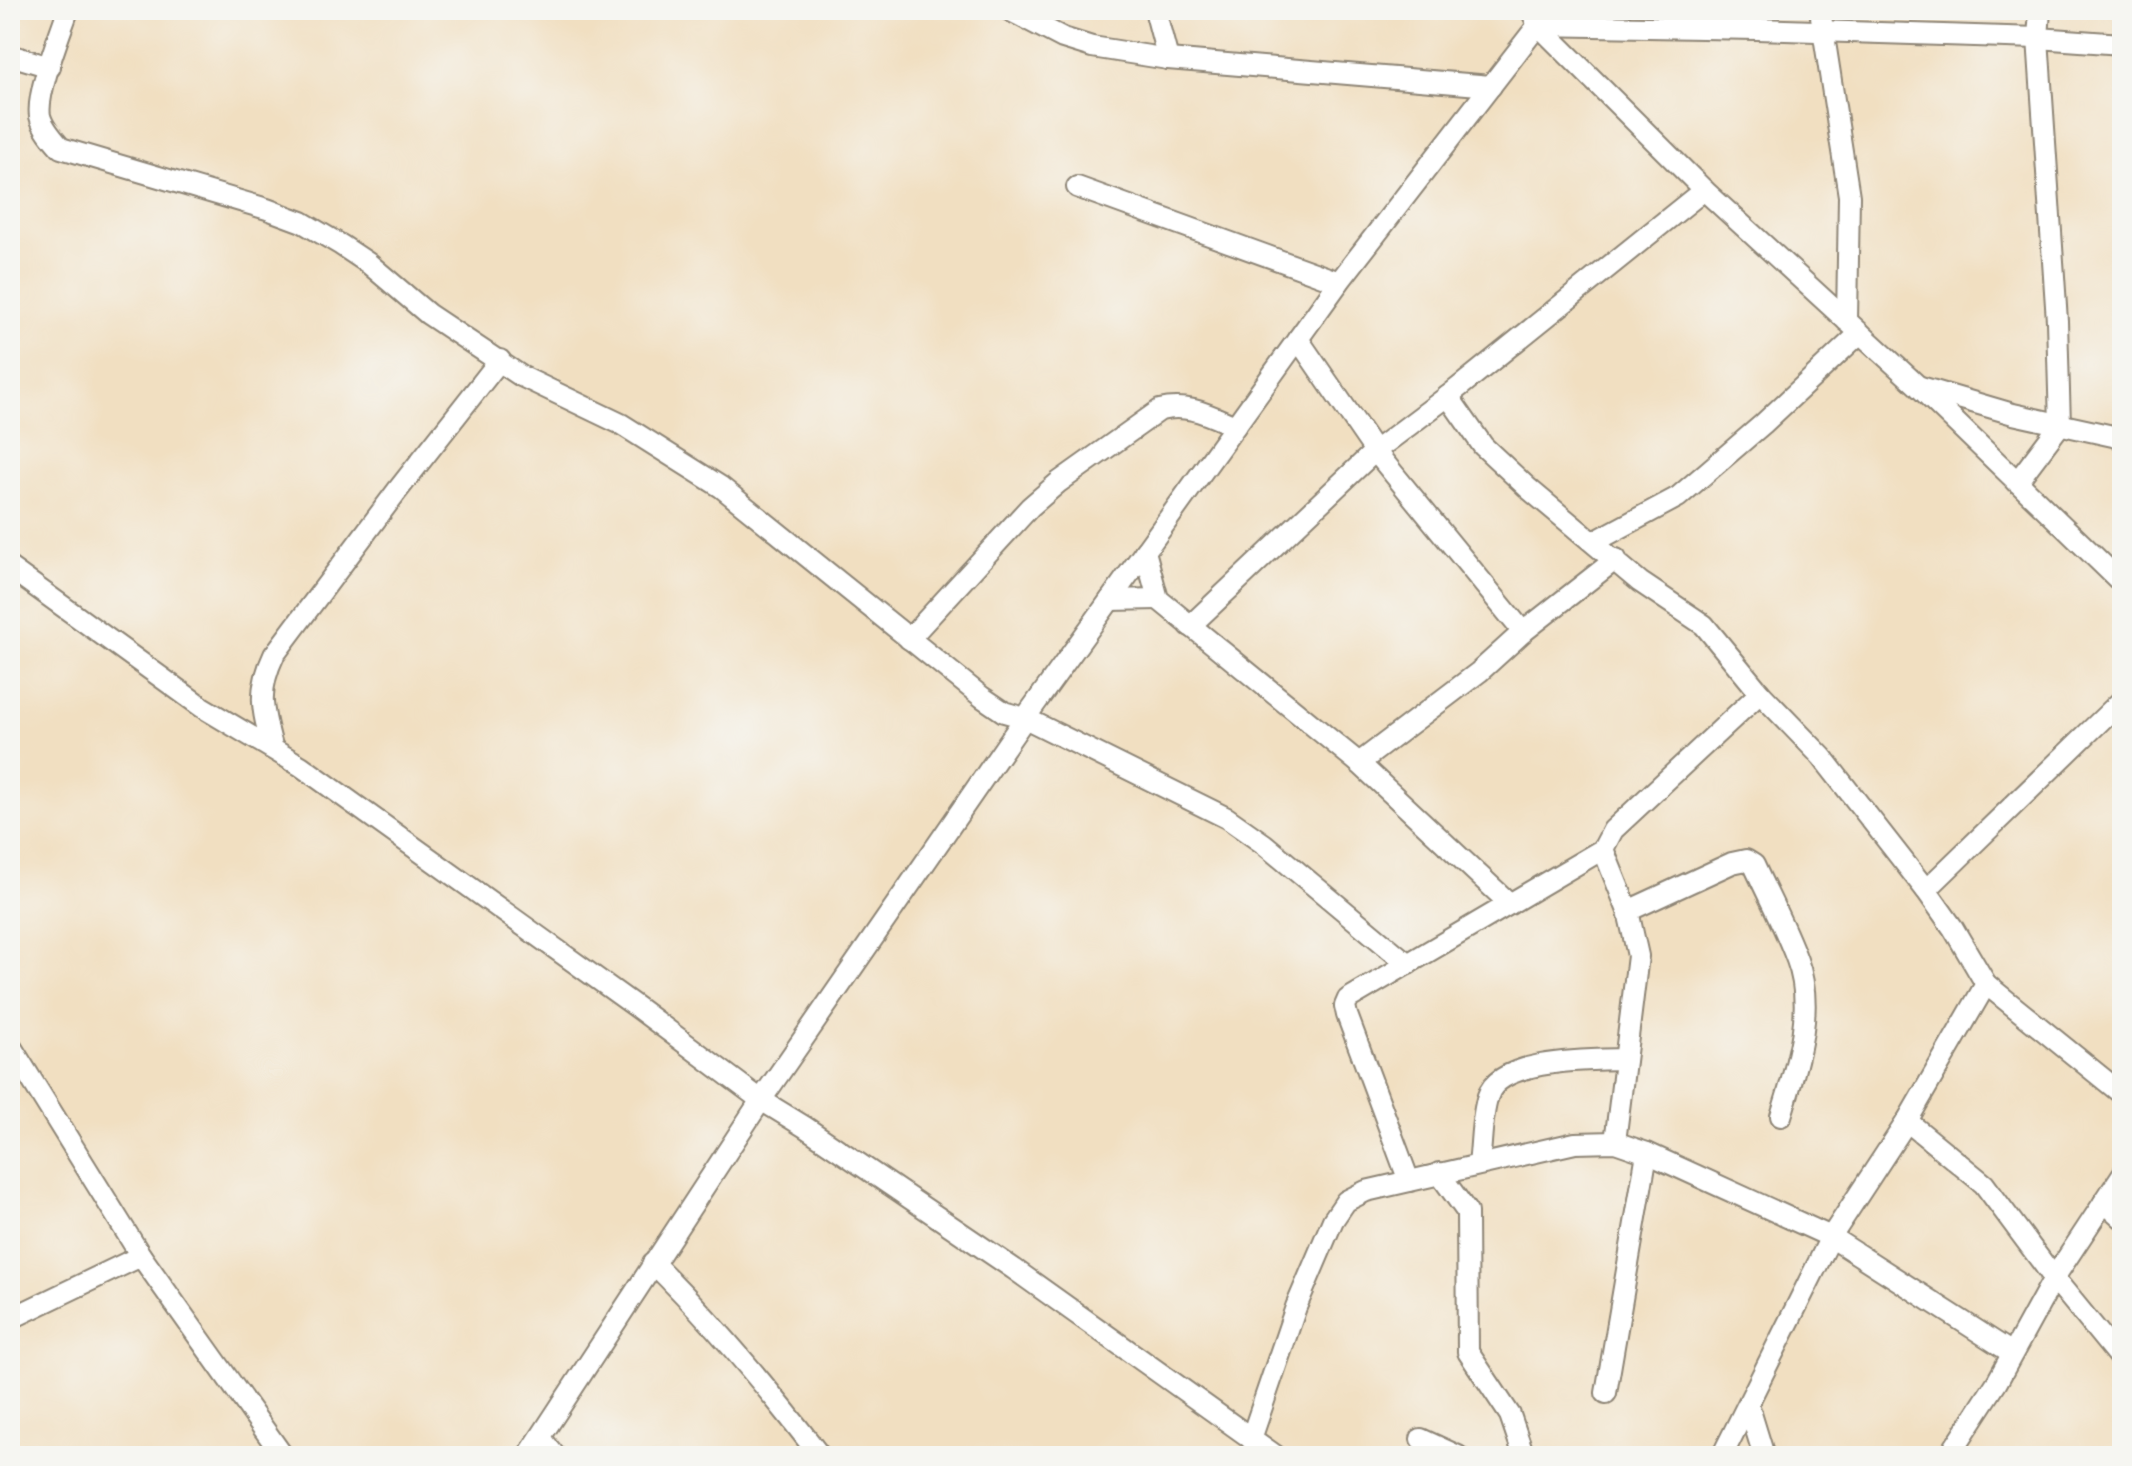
<svg xmlns="http://www.w3.org/2000/svg" width="2132" height="1466" viewBox="0 0 2132 1466" font-family="Delius,sans-serif">
<style>
.lines{fill:none;stroke-linecap:round;stroke-linejoin:round}
.minor-casing{stroke:#8e8576;stroke-width:24}
.minor{stroke:#fff;stroke-width:20}
</style>
<rect width="100%" height="100%" fill="#f6f6f2"/>
<filter id="ink" filterUnits="userSpaceOnUse"><feTurbulence type="fractalNoise" baseFrequency=".0125" numOctaves="2"/><feDisplacementMap in="SourceGraphic" scale="16" xChannelSelector="R" yChannelSelector="G"/><feConvolveMatrix kernelMatrix="1 2 1 2 8 2 1 2 1" color-interpolation-filters="sRGB"/></filter>
<filter id="wash" filterUnits="userSpaceOnUse"><feTurbulence type="fractalNoise" baseFrequency=".006" numOctaves="4" result="noise"/><feDisplacementMap in="SourceGraphic" scale="32" xChannelSelector="R" yChannelSelector="G"/><feGaussianBlur stdDeviation="1.8" result="paint"/><feColorMatrix in="noise" values="0 0 0 0 0 0 0 0 0 0 0 0 0 0 0 0 0 1.4 0 .05"/><feComposite in="paint" operator="in"/></filter>
<g filter="url(#wash)">
<rect width="100%" height="100%" fill="#f1dfc1"/>
</g>
<g filter="url(#ink)">
<g class="lines">
<!-- minor casing -->
<g class="minor-casing">
<g id="minor">
<path d="M68,10C60,34 36,93 40,116C43,128 53,139 61,148L267,209L302,222L341,245L368,263L428,314L521,376L621,424L721,487L982,697L1004,712L1025,718L1227,818L1264,844L1408,964"/>
<polyline points="1009,10 1063,38 1092,47 1168,59 1491,86"/>
<polyline points="1155,10 1168,59"/>
<polyline points="1531,10 1538,25 1704,190 1918,386 2122,583"/>
<polyline points="1820,10 1849,196 1847,321"/>
<polyline points="10,55 50,67"/>
<polyline points="1077,187 1339,282"/>
<polyline points="1298,339 1375,451 1523,632"/>
<polyline points="1921,387 2013,414 2122,438"/>
<polyline points="1448,396 1483,446 1529,489 1640,582 1704,625 1760,693 1822,757 1926,890 1953,928 1986,984 2122,1094"/>
<polyline points="2017,482 2060,425 2057,321 2038,38 2040,10"/>
<polyline points="1594,542 1678,497 1763,424 1860,333"/>
<polyline points="1145,551 1158,599 1359,763 1510,904"/>
<polyline points="10,568 202,707 301,766 638,1008 761,1100 805,1127 1014,1269 1276,1456"/>
<polyline points="1110,600 1158,599"/>
<polyline points="1190,626 1375,451 1448,396 1704,190"/>
<path d="M909,639L1030,507L1059,482L1160,410C1188,403 1209,415 1235,426"/>
<path d="M272,746C262,709 257,691 274,655L397,491L500,360"/>
<polyline points="1359,763 1479,672 1523,632 1616,559"/>
<polyline points="1603,849 1628,911 1638,956 1615,1142"/>
<polyline points="1926,890 2122,700"/>
<path d="M1628,911L1732,863L1746,860L1754,865C1768,896 1785,927 1797,960C1816,1010 1796,1067 1781,1116"/>
<polyline points="10,1045 141,1256 283,1456"/>
<polyline points="1907,1121 1984,1184 2054,1278 2122,1361"/>
<path d="M1479,1164C1482,1142 1481,1117 1488,1096C1499,1058 1593,1060 1625,1059"/>
<polyline points="1439,1173 1467,1212 1468,1352 1510,1415 1524,1456"/>
<polyline points="1409,1181 1347,1015 1345,1006 1348,999 1603,849 1613,830 1760,693"/>
<polyline points="2104,1202 2122,1218"/>
<path d="M653,1263C714,1323 768,1388 820,1456"/>
<polyline points="10,1319 141,1256"/>
<polyline points="1606,1393 1647,1153"/>
<polyline points="1749,1407 1764,1456"/>
<polyline points="541,1438 555,1456"/>
<polyline points="1251,1439 1296,1307 1333,1220 1346,1201 1366,1191 1575,1143 1615,1142 1647,1153 1831,1237 2012,1353"/>
<polyline points="1421,1439 1458,1456"/>
<polyline points="528,1456 761,1100 1025,718 1339,282 1538,25 1757,29 2038,38 2122,44"/>
<polyline points="1722,1456 1831,1237 1907,1121 1986,984"/>
<polyline points="1949,1456 1997,1382 2054,1278 2122,1175"/>
</g>
</g>
<!-- minor -->
<use href="#minor" class="minor"/>
</g>
</g>
<!-- margin -->
<rect width="2132" height="1466" fill="none" stroke="#f6f6f2" stroke-width="40"/>
</svg>
